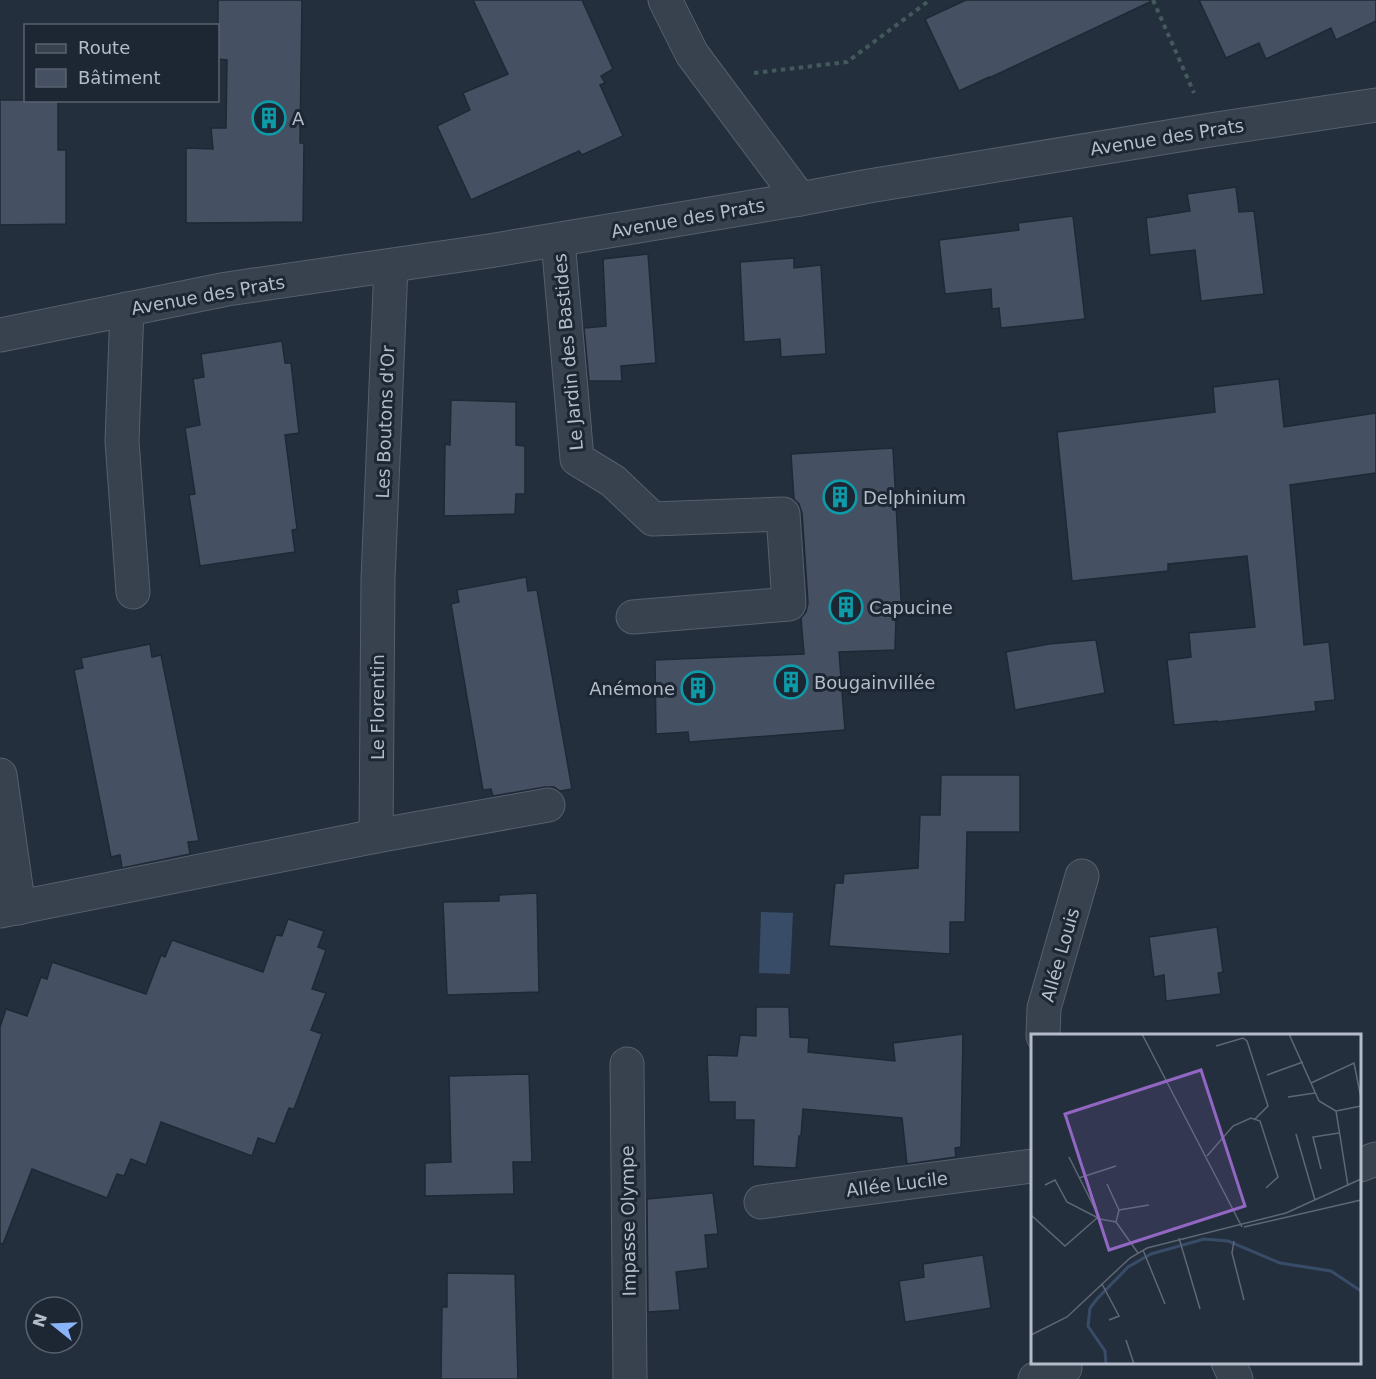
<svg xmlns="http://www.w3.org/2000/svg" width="1376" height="1379" viewBox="0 0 1376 1379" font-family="'DejaVu Sans',sans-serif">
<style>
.water{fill:#394c67}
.building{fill:#455162;stroke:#1f2835;stroke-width:1.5}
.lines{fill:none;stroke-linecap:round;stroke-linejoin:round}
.minor-casing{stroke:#565f6c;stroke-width:35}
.path{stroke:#44595c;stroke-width:4;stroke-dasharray:4.5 4.5;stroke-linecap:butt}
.minor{stroke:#38414e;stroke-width:33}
.labels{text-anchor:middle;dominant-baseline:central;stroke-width:6;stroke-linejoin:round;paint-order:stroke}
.poi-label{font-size:18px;fill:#b4bcc9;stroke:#1d2633;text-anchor:start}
.street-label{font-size:18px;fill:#b4bcc9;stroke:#1d2633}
.inset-river{fill:none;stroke:#394c67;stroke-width:3}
.inset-road{fill:none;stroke:#5e6776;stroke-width:1.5}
.view{fill:#9266c3;fill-opacity:0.15;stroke:#9266c3;stroke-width:3}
.inset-edge{fill:none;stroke:#b4bcc9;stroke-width:3}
</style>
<rect width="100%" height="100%" fill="#242f3e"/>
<!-- water -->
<polygon class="water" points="761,912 793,913 790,974 759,973"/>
<!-- building -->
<g class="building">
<polygon points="218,0 302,0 300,143 304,143 303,222 186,223 186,148 213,149 211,128 226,128 227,60 218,59"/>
<polygon points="473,0 582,0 613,69 601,76 605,83 600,85 623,136 582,155 579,151 471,200 437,126 470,110 463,93 508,74"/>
<polygon points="966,0 1154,0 989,78 989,77 959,91 925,19"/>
<polygon points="1199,0 1376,0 1376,21 1336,40 1331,28 1266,59 1259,43 1226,58"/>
<polygon points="0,100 58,100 58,150 66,150 66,224 0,225"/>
<polygon points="1236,187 1239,212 1254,211 1264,294 1201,301 1195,250 1150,255 1146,218 1190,211 1187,194"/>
<polygon points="1073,216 1085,319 1001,328 999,308 992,309 991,289 945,294 939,240 1019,230 1018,223"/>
<polygon points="648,254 656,363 621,366 622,381 589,381 584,328 606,326 603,259"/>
<polygon points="794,258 794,268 821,265 826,354 781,357 780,339 744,342 740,262"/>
<polygon points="282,341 285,363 291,363 299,433 285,435 297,529 292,530 295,552 200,566 189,495 195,494 185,428 200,425 193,379 204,377 201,354"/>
<polygon points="1279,379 1284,427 1376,413 1376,473 1290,485 1304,645 1329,642 1335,700 1315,702 1316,711 1217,722 1217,721 1174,725 1167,660 1191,657 1189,633 1255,627 1247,556 1168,564 1168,571 1072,581 1057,432 1215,412 1213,387"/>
<polygon points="451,400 516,402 516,445 525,446 525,494 516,494 515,514 444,516 445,444 450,445"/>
<polygon points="893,448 902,616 896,617 895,650 839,652 845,730 689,742 688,732 656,734 655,660 804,654 801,618 806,612 808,603 802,513 799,504 794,499 791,454"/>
<polygon points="526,577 528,591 537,590 572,789 560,791 554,787 545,787 493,796 491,789 483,790 451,604 459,602 457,590"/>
<polygon points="1096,640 1105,693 1015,710 1006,652 1049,644"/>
<polygon points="150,644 152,657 161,655 199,841 188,842 190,854 122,868 120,855 111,857 74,670 83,668 81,658"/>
<polygon points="941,775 1020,775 1020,832 967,832 965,922 950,922 950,954 829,946 835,883 843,883 844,874 918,868 920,815 940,815"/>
<polygon points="537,893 539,992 447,995 443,902 499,901 499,895"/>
<polygon points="288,919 324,931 318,947 326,950 312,989 326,993 311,1030 322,1034 294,1109 289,1108 275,1144 258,1138 252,1156 161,1122 146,1165 131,1159 124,1176 117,1174 107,1198 32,1169 3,1244 0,1243 0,1027 6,1009 27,1016 41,977 47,979 52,962 146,994 161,955 165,957 172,940 263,972 276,935 282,936"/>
<polygon points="1217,927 1223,972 1218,973 1221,994 1166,1001 1164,975 1154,977 1149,937"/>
<polygon points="756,1007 789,1007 790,1037 809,1038 808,1052 895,1061 893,1043 963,1034 961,1147 955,1148 956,1157 907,1164 902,1118 803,1109 801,1136 799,1136 796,1168 753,1166 754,1120 735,1120 735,1102 709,1102 707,1055 737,1056 740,1035 756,1036"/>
<polygon points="529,1074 532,1162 513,1162 514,1194 425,1196 425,1163 451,1162 449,1076"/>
<polygon points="713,1193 718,1234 705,1235 708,1268 676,1272 680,1310 648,1312 647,1199"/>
<polygon points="983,1255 991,1308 905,1322 899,1281 924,1277 923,1264"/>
<polygon points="447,1273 515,1274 518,1379 441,1379 442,1307 447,1307"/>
</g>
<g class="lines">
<!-- minor casing -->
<g class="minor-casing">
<g id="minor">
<polyline points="665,0 692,54 800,199"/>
<polyline points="558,240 577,459 613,481 653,519 783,514 789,604 633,617"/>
<polyline points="127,309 122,441 133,592"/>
<polyline points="0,335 227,289 489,251 800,199 869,186 1210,130 1376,105"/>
<polyline points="0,775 19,908"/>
<polyline points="376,836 378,579 391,266"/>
<polyline points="0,911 376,836 548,805"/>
<polyline points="1043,1036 1044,1008 1082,876"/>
<polyline points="627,1064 630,1379"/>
<polyline points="1360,1165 1376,1159"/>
<polyline points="761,1202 1032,1166"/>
<polyline points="1228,1362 1236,1379"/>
<polyline points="1035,1379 1065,1368"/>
</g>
</g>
<!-- path -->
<g class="path">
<polyline points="1153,0 1194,93"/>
<polyline points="754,73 847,62 930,0"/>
</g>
<!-- minor -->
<use href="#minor" class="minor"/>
</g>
<!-- icons -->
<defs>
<g id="building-ring" transform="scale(1.725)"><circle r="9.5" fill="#1d2633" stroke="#0f9aa8" stroke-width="1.5"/><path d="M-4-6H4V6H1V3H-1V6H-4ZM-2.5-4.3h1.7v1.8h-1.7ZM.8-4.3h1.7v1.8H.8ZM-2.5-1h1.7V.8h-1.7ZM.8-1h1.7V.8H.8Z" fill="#0f9aa8"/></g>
</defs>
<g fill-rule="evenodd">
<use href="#building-ring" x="269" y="118"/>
<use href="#building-ring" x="840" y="497"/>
<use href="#building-ring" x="846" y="607"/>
<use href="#building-ring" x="791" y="682"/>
<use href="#building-ring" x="698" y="688"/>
</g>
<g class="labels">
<!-- poi labels -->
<g class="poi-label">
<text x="292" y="118">A</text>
<text x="863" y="497">Delphinium</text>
<text x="869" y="607">Capucine</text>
<text x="814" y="682">Bougainvillée</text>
<text x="675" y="688" text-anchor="end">Anémone</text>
</g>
<!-- street labels -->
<g class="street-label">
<text transform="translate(1167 137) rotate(-9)">Avenue des Prats</text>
<text transform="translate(688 218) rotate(-10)">Avenue des Prats</text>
<text transform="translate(208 295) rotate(-10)">Avenue des Prats</text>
<text transform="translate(568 352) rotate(-95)">Le Jardin des Bastides</text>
<text transform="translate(385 422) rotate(-88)">Les Boutons d'Or</text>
<text transform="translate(377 707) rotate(-90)">Le Florentin</text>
<text transform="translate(1060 955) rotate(-74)">Allée Louis</text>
<text transform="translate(897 1184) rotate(-7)">Allée Lucile</text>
<text transform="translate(628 1221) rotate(-91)">Impasse Olympe</text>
</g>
</g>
<!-- overview -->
<g transform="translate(1031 1034)">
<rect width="330" height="330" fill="#242f3e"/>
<path class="inset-river" d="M75,330L74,317L57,292L59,274L66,265L97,233L120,220L173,205L197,207L249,229L300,237L330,257"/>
<path class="inset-road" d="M111,0L211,193M258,0L288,67L305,77L317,152M185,12L212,4L216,7L237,72L224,85M236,41L272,28M280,49L323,29L330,64M257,63L284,59M305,77L330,72M265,100L284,166M176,122L202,92L220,84L229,87L247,143L235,154M38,123L68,183M290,135L282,103L308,99M48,144L85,132M76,150L88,176L85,188M14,151L24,146L36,168L69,185L85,188L107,219M88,176L118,171M0,181L34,212L66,184M213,193L330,166M148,204L169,275M203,207L201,219L213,266M112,216L134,270M71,250L88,282L78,286M0,301L36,283L99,224L116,214L255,179L330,145M95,306L103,330"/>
<path class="view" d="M170,36L214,172L78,216L34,80Z"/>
<rect width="330" height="330" class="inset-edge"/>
</g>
<!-- legend -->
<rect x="24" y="24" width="195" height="78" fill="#1d2633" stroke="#59626f" stroke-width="1.5"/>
<rect x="36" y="44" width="30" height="9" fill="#38414e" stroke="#59626f" stroke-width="1.5"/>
<text x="78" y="54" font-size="18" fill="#b4bcc9">Route</text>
<rect x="36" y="69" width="30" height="18" fill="#455162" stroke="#59626f" stroke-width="1.5"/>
<text x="78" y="84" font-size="18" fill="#b4bcc9">Bâtiment</text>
<!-- north arrow -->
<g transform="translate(54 1325) rotate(288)"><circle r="28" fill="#1d2633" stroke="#59626f" stroke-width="1.5"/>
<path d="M0-4.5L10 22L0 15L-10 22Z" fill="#8ab4f8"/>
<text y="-9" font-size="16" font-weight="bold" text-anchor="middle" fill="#b4bcc9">N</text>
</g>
</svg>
